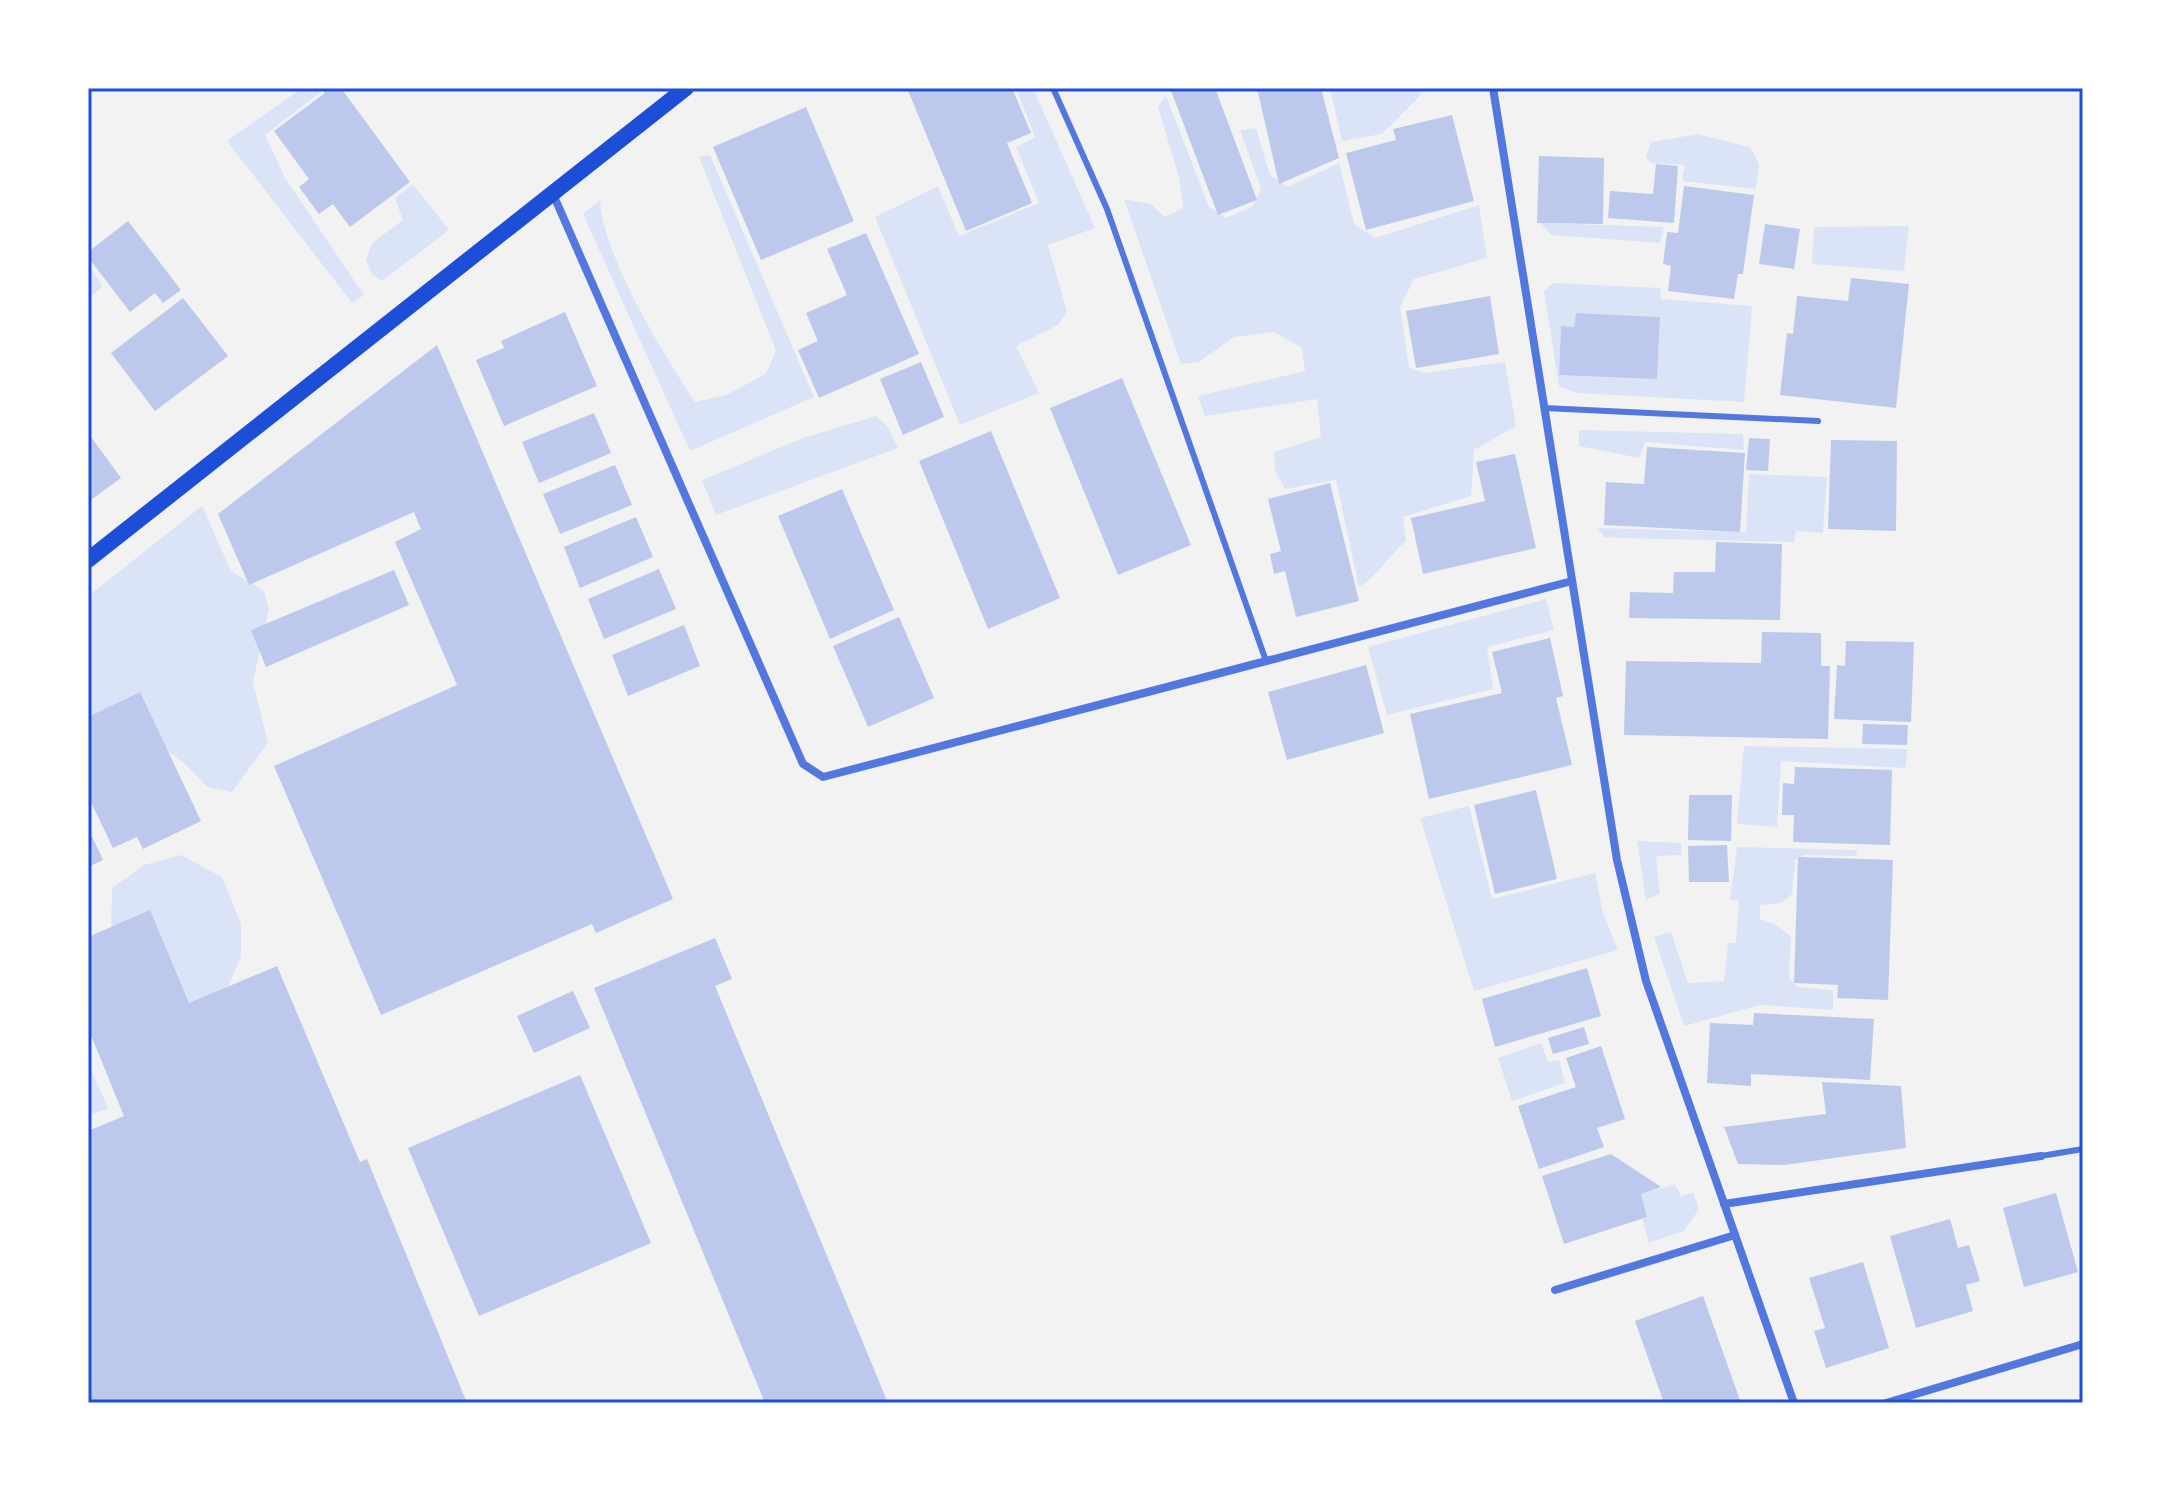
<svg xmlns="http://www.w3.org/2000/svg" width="2171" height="1491" viewBox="0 0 2171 1491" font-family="'DejaVu Sans',sans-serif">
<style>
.green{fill:#dbe4f7;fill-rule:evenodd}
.building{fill:#bdc9ec}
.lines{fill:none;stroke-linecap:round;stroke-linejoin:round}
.service{stroke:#5277de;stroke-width:6}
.minor{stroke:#5277de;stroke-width:8}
.secondary{stroke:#1d4ed8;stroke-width:16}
.neatline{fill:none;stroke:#1d4ed8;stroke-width:3}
</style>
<rect width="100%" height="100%" fill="#f2f2f2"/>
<!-- green -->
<g class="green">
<polygon points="302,88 318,88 321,92 265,135 285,178 364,295 352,303 227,141"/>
<polygon points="1016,88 1033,88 1095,228 1048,245 1067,312 1058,325 1016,346 1039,393 960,425 875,217 938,186 959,236 1039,203 1016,147 1035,137"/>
<polygon points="1330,88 1419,88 1421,95 1382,134 1342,141"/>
<path d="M1166,96L1209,207L1226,218L1253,206L1261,189L1240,130L1256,128L1270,175L1288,187L1339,163L1354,224L1375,238L1479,205L1487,258L1414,279L1400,307L1409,367L1424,373L1505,362L1516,426L1474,450L1471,496L1403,517L1406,541C1388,556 1379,574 1359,587L1336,480L1285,489L1275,470L1274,452L1321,437L1317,399L1205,416L1198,396L1305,371L1302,348L1274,332L1234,337L1199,362L1181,364L1124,199L1151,204L1165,217L1183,208L1179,177L1158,107Z"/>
<polygon points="1698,134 1750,147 1759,164 1756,189 1682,181 1685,165 1651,163 1646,157 1651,142"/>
<path d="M710,155L814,397L690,451L583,214L600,200C604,259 662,351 695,402L726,395L766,374L776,351L699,157Z"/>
<polygon points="413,184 449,230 382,281 372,274 366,260 372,243 403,220 395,198"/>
<polygon points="1541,223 1664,227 1660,243 1551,235"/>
<polygon points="1909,226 1904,271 1812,264 1814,227"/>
<polygon points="88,265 103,286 88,299"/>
<path d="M1553,283L1660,288L1661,299L1752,306L1744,402L1576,393L1559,386L1544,291ZM1576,313L1660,317L1657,378L1559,374L1561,327H1574Z"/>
<polygon points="876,416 888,427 898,448 716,515 702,480 803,438"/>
<polygon points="1579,430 1743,434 1744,450 1645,442 1639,458 1579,446"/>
<polygon points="1749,474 1827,477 1823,533 1796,531 1794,542 1619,538 1604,537 1598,528 1746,532"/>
<polygon points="202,506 231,571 264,591 269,609 253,682 268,743 232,792 207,787 188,767 136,725 88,732 88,596"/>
<polygon points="1546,599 1554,630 1487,647 1493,689 1387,715 1368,647"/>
<polygon points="1744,746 1908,749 1905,768 1781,761 1777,827 1737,824"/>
<polygon points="1469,806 1492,899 1595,873 1603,913 1618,950 1474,991 1420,818"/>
<polygon points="1637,841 1681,843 1682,855 1656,856 1660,894 1646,900"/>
<polygon points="1737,847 1857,850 1856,856 1804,855 1795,860 1792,894 1781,903 1760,905 1760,919 1777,925 1791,937 1789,978 1798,987 1833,990 1833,1010 1760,1005 1684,1026 1654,937 1671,932 1688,983 1724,981 1728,943 1736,943 1739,901 1730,900"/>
<polygon points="181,855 222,877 241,924 241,957 225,994 172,1007 111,940 112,888 144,865"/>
<polygon points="1541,1043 1548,1062 1559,1060 1565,1083 1512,1101 1498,1058"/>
<polygon points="88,1063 108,1108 88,1116"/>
<polygon points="1675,1184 1681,1196 1693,1192 1699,1209 1684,1231 1649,1243 1642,1218 1647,1216 1641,1194"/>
</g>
<!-- building -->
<g class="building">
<polygon points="321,88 341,88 410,182 350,227 333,204 319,214 299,187 309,179 274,131 325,93"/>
<polygon points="907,88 1012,88 1031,133 1007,143 1032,203 966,231"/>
<polygon points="1170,88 1215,88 1257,200 1218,215"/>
<polygon points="1257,88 1321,88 1339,158 1279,184"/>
<polygon points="806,107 854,221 761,260 713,147"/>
<polygon points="1452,115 1474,201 1366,230 1346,153 1396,140 1393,129"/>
<polygon points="1539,156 1604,158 1603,224 1537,223"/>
<polygon points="1656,164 1678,166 1674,223 1608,218 1610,191 1653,194"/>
<polygon points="1684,186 1754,195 1743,274 1738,274 1734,299 1668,291 1671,266 1663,264 1667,232 1678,233"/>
<polygon points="128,221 181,290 163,303 155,293 130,312 88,257 88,252"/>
<polygon points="1765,224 1800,229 1794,269 1759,264"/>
<polygon points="866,233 919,354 819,398 798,350 818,341 806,313 847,295 827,249"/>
<polygon points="1851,278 1909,284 1896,408 1780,395 1787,333 1793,334 1797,296 1848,301"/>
<polygon points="1490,296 1499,354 1416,368 1406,311"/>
<polygon points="183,298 228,356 155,411 111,353"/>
<polygon points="565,312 597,386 504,426 476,360 504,348 501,341"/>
<polygon points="1576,313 1660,317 1657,379 1559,375 1561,326 1574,327"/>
<polygon points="437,345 673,899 596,933 592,924 381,1015 274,766 457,685 395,542 421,529 414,512 249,585 218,514"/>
<polygon points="921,362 944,417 903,435 880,379"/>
<polygon points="1122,378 1191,545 1118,575 1050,408"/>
<polygon points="594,413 611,453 539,483 522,442"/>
<polygon points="991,431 1060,598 988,629 919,461"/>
<polygon points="88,433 121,478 88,502"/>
<polygon points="1749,438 1770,439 1768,471 1746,470"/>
<polygon points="1831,440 1897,441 1896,531 1828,529"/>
<polygon points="1647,447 1745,453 1740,532 1604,525 1606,482 1644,484"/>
<polygon points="1515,454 1536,548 1423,574 1411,518 1485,501 1476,462"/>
<polygon points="615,465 632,505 560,534 543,494"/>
<polygon points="1330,483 1359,601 1296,617 1285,571 1274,574 1270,554 1281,551 1268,499"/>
<polygon points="842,489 894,610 830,639 778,516"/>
<polygon points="636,517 653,557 580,588 564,547"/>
<polygon points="1716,542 1782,544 1780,620 1629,618 1630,592 1673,593 1674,572 1715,572"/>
<polygon points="659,569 676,609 604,639 588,599"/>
<polygon points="394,570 409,605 266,667 251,630"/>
<polygon points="899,617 934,698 868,727 833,646"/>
<polygon points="684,625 700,666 628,696 612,655"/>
<polygon points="1762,632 1821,633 1821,666 1830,666 1828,739 1624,735 1626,661 1761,663"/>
<polygon points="1550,638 1563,696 1556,698 1572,765 1429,799 1410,714 1502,693 1492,652"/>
<polygon points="1846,641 1914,642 1911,722 1834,719 1837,665 1845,666"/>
<polygon points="1366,665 1384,733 1287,760 1268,692"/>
<polygon points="140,692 201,821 143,849 137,837 113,848 88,796 88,717"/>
<polygon points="1863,724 1908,725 1907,745 1862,744"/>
<polygon points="1795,767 1892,770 1890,845 1793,842 1794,815 1782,815 1783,783 1794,784"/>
<polygon points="1536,790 1557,879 1495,894 1474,805"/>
<polygon points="1689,795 1732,795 1731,841 1688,840"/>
<polygon points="88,828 103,860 88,867"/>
<polygon points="1727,845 1729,882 1689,882 1688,846"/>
<polygon points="1798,857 1893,860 1888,1000 1837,998 1838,985 1794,983"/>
<polygon points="150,910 189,1003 277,966 360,1162 367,1159 467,1403 385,1403 384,1400 376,1403 88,1403 88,1131 124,1116 88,1028 88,937"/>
<polygon points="715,938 732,979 715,986 888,1403 765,1403 594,988"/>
<polygon points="1587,968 1601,1016 1495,1047 1482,999"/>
<polygon points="573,991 590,1028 534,1053 517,1016"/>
<polygon points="1754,1013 1874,1019 1870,1080 1751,1074 1751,1086 1707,1083 1710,1023 1753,1025"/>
<polygon points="1584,1027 1589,1044 1553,1054 1548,1038"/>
<polygon points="1601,1046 1625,1119 1597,1128 1604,1147 1539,1169 1518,1106 1576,1087 1566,1058"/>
<polygon points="580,1075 651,1243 479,1316 408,1148"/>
<polygon points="1822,1082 1901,1086 1906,1148 1784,1165 1738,1164 1724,1127 1826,1114"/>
<polygon points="1611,1154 1661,1187 1641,1194 1647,1217 1564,1244 1542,1176"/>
<polygon points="2056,1193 2078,1272 2024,1287 2003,1208"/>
<polygon points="1950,1219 1958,1248 1969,1245 1980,1281 1966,1285 1973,1311 1916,1328 1890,1236"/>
<polygon points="1863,1262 1889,1348 1826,1368 1814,1331 1825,1328 1809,1278"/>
<polygon points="1703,1296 1741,1403 1664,1403 1635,1321"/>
</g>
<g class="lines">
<!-- service -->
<g class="service">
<polyline points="1053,88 1107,209 1266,661"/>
<polyline points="1544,408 1818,421"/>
<polyline points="2041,1156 2083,1149"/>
</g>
<!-- minor -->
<g class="minor">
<polyline points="1493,88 1617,860 1646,981 1794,1403"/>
<polyline points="553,194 803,764 823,777 1572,581"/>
<polyline points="1724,1204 2041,1156"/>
<polyline points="1555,1290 1735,1235"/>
<polyline points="1886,1403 2083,1344"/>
</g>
<!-- secondary -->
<polyline class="secondary" points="88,560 686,88"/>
</g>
<!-- border -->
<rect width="2171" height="1491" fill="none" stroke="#ffffff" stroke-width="180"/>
<rect x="90" y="90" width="1991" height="1311" class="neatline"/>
</svg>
